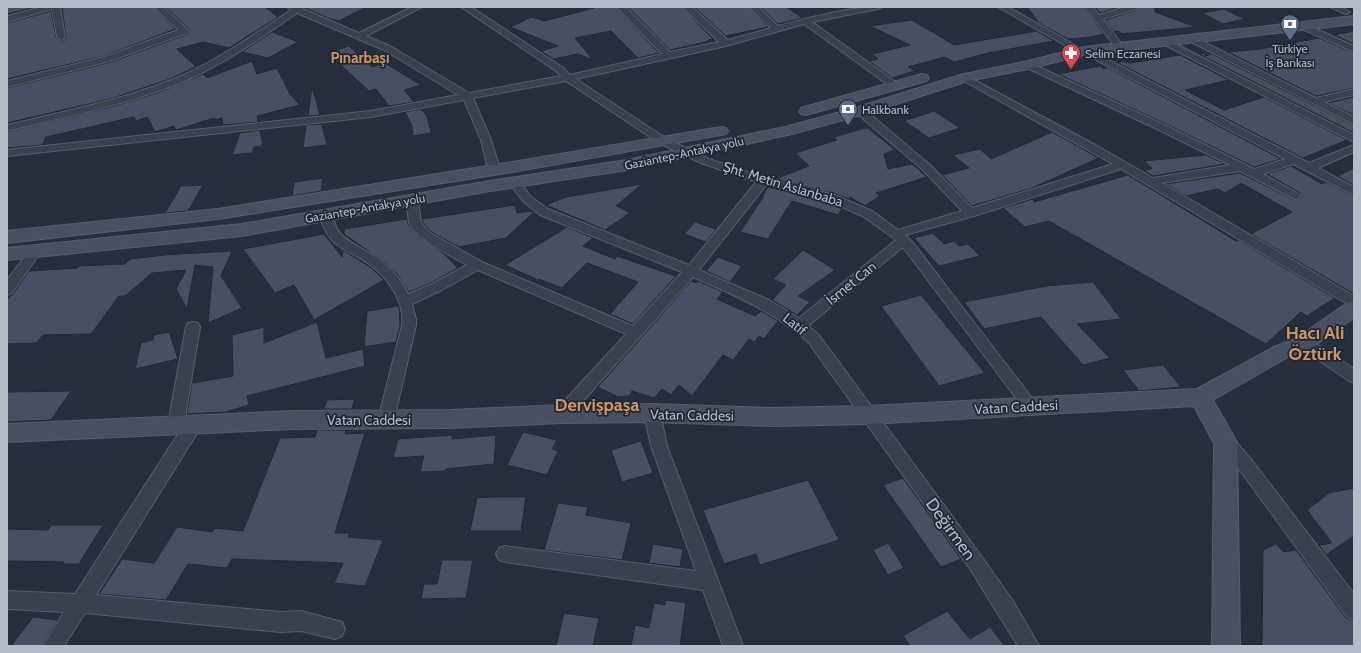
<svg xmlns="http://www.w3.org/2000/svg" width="1361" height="653" viewBox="0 0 1361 653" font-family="Cabin,sans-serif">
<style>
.building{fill:#455162;stroke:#1f2835}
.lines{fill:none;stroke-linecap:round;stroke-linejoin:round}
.street-casing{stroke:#565f6c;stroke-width:2}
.secondary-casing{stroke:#565f6c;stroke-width:2}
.street{fill:#38414e;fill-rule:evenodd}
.secondary{fill:#465061;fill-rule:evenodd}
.labels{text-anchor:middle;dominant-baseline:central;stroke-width:3.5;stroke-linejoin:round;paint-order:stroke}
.far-poi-label{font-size:12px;fill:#b4bcc9;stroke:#1d2633;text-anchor:start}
.far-street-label{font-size:12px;fill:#b4bcc9;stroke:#1d2633}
.street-label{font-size:14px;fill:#b4bcc9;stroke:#1d2633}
.far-district-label{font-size:15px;font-weight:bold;fill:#d59563;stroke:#1d2633}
.near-street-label{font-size:17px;fill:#b4bcc9;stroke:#1d2633}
.district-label{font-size:18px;font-weight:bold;fill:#d59563;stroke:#1d2633}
</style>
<rect width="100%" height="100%" fill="#242f3e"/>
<!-- building -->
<g class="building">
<polygon points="7,7 36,7 7,14"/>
<polygon points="62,7 153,7 175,29 104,56 7,79 7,23 51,11 56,37 61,41 65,40 66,37"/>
<polygon points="165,7 265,7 278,17 229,48 203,42 177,49 196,67 170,79 110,99 7,123 7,88 111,62 188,34 189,32 188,28"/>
<polygon points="305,7 366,7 339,21 328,18 305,8"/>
<polygon points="598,7 616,7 659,53 638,58 611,31 575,38 593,60 578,54 553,59 541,51 558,46 510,27 532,17 544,21"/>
<polygon points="628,7 682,7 713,39 708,40 710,41 670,50"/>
<polygon points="694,7 748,7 768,27 726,36"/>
<polygon points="760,7 786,7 803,18 778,24"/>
<polygon points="1027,7 1084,7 1104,34 1090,37 1070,39 1066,38 1039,23"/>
<polygon points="1095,7 1120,7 1100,13"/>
<polygon points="1139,7 1155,7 1155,12 1196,27 1122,34 1118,31 1114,32 1105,20 1137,10"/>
<polygon points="1224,9 1245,19 1223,24 1202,13"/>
<polygon points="912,20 954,45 1037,31 1054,41 988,53 954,62 945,57 908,67 915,71 892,78 869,61 878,59 872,54 910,45 870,26"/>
<polygon points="1354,31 1354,44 1334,35"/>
<polygon points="272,32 298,42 268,58 242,52"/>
<polygon points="1319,38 1354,53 1354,88 1316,96 1228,52 1259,49"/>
<polygon points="349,46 372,67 385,63 421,85 404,90 414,102 389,106 376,89 369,91 328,53"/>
<polygon points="1205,53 1205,56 1212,54 1354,125 1354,133 1199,54"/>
<polygon points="1180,55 1229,80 1185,90 1224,110 1264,97 1347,140 1303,158 1118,63 1122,61 1130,63"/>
<polygon points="252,61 257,74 277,68 290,94 300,105 257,116 258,122 223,125 222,118 215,120 214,118 176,130 174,126 155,132 147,117 136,121 134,117 46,137 42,145 7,148 7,132 114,106 157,93 203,74 207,78"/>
<polygon points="1100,66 1104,69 1107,67 1281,159 1254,167 1168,125 1058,74"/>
<polygon points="312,86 320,115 308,116"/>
<polygon points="1354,97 1354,115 1328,103"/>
<polygon points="421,109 427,116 431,133 413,136 412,126 405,112"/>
<polygon points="934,111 960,128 929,138 904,121"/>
<polygon points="322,124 327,145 303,148 306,125"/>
<polygon points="865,128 868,128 895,150 884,154 888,169 912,164 927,177 876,193 880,196 865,206 850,197 849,199 835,194 775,179 809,166 795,153 837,140 834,137"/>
<polygon points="260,130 263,146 254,147 252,153 232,155 240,133"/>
<polygon points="1052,132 1099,158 1032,188 972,206 942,175 969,168 953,155 980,149 991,159"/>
<polygon points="1206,155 1225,164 1153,176 1144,171 1152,168 1144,161"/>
<polygon points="1291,166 1322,184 1326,182 1354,196 1354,294 1251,234 1292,212 1285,208 1241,183 1225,193 1218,189 1186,196 1166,184 1240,173 1295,200 1302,197 1300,193 1267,174"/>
<polygon points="1354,168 1354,185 1337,176"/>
<polygon points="1128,175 1236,241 1238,240 1335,298 1307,316 1301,312 1266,344 1049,221 1025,227 1003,208 1033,199 1034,202"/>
<polygon points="323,178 321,191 292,196 294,182"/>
<polygon points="642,184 616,206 630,213 605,230 546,205 566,197"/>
<polygon points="203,185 188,211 165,213 181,186"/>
<polygon points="768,187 826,201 842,209 838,215 792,201 768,239 740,232 764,196 763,195"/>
<polygon points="515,205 517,213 532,211 534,212 506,238 459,247 430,231 422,221 422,219"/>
<polygon points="407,219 408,224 420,237 444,254 458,268 431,283 409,292 397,274 386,263 344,234 344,229"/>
<polygon points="695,222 716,229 706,242 684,234"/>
<polygon points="567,227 593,238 583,246 615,259 617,256 676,276 633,324 610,314 638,282 587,263 562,288 539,279 538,280 505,265"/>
<polygon points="933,233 944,244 954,241 959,246 968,244 980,256 939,266 914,238"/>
<polygon points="324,234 342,257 343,250 370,267 384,280 314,320 294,285 275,293 243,249"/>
<polygon points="803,250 835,270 798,296 810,302 797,315 772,300 786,285 773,279"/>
<polygon points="232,251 221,276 242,308 208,323 213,267 195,265 187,309 176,289 186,270 152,273 125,296 119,296 91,334 43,335 36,343 7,344 7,300 13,294 29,271 78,268 80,266 125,264 130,259 164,255"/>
<polygon points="718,257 742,266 730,282 706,271"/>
<polygon points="691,281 696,283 698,281 723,292 717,299 755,316 761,311 778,321 764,339 759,336 754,342 749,339 733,360 723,355 692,396 679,385 671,395 662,389 654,398 632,391 629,396 618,397 598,387"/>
<polygon points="1093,282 1121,319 1077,324 1110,358 1083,365 1041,317 984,329 964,302 1046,286"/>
<polygon points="921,295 985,373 939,386 881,306"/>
<polygon points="399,306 400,326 396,342 364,347 367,311"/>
<polygon points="317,322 326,358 363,349 365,366 247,396 249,405 226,412 187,414 192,383 233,376 232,335 264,327 264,343"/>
<polygon points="169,332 178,359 135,369 141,343 153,340 154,335"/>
<polygon points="1163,365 1181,387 1139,391 1123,370"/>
<polygon points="71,391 51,420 7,422 7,392"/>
<polygon points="355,399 352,409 324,409 327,400"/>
<polygon points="317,430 346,430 345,434 365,433 335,533 350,533 348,537 383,540 365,586 334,583 343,563 232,559 227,568 188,564 166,600 99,594 122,559 154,563 177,527 212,532 215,528 243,531 280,438 315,437"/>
<polygon points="523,432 557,440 552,449 558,451 547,475 507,465"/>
<polygon points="453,435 452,439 496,435 494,464 446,469 445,471 420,472 424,456 393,458 398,439"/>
<polygon points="641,441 653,473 622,482 611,450"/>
<polygon points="903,478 961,559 941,567 883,485"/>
<polygon points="808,480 839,540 760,565 756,554 724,564 703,510"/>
<polygon points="1354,488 1354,536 1326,555 1319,545 1332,543 1307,510 1329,493"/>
<polygon points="493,497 526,497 521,531 470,531 477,498"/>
<polygon points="558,503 588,507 586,515 631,523 622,560 544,550"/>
<polygon points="51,525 103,525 79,564 63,564 64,562 7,561 7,529 48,530"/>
<polygon points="888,543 904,568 888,575 873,550"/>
<polygon points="653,544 683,549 680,567 649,563"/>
<polygon points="1276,544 1284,552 1296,550 1346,618 1354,620 1354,646 1262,646 1263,550"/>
<polygon points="442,560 473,560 466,598 421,599 424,584 437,584"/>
<polygon points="666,600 686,603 680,646 631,646 635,625 649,628 654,603 665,605"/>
<polygon points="947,611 970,639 990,627 1005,646 910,646 903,636"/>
<polygon points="564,613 599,618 593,646 556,646"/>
<polygon points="33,617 58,620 42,646 11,646"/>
</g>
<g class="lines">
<!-- street casing -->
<g class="street-casing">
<g id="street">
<polygon points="42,7 60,7 65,37 64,39 61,40 57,37 52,9 7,22 7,16"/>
<polygon points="154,7 163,7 187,29 188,31 187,33 110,61 7,87 7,81 104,57 178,30"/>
<path d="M287,7H304L303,9L359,33L412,7H422L366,36L390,46L469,93L561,76L556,71L461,7H471L562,67L570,75L662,54L617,7H626L670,52L719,42L683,7H692L728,40L771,28L749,7H758L778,26C812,17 847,7 882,7L878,9L812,22L897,83L899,85L897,87H891L804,24L726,46L576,79L667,139L709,159L766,178L835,195L872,211L898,230L962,211L922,169L856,113L855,111L856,109H864L930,165L972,208L1113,164L962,80L960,78L962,76L965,75L1099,147L1153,178L1230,165L1159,130L1025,67L1023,65L1028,62L1167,126L1254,169L1285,159L1079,51L1084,48L1087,49L1309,163L1354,145V152L1318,168L1354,187V195L1293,164L1263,174L1299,194L1301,196L1299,198L1295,199L1240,171L1162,183L1354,296V307L1349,305L1121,169L974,216L905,235L914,244L1035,402L1038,406L1035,410L1030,412L1025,410L903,247L808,326L819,335L982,557L1013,601L1039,646H1018L970,569L809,343C775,312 734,295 693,277L568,418L562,420L556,418L554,414L556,410L626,334L478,270L442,290L412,304L416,319V325L394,420L392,424L386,426L380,424L378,420L402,325C405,298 384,273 363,260C352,253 340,249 332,240C325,233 322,224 320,215L322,212H330C335,219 334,228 341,234C348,242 358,246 366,251C385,261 399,275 408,294L432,284L467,265C447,253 422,243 409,223L406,200L408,198H416L418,200L421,222L429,232L482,262L633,326L682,272L540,215L523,201L509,183L511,181H519L531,197L548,209L689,265L756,182L701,163L659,143L566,81L473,98L491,140L500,169L494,172L488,169L481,140L464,100L371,117L7,156V150L371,111L458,95L384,50L297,13C261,38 219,68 177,84C122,106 64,117 7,131V125C62,112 118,101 171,80C213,64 253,35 291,10ZM766,185L827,200L864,217L896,240L799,318L769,300L699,270Z"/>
<polygon points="998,7 1008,7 1077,46 1076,48 1070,48"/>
<polygon points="1085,7 1093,7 1099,15 1125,7 1138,7 1137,9 1103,19 1120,42 1116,45 1113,44"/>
<polygon points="1330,7 1341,7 1350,12 1346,14"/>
<polygon points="1303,23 1354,46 1354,52 1300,28 1299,26 1300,24"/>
<polygon points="1190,35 1316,98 1354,89 1354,95 1324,102 1354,117 1354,124 1187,40 1186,38 1187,36"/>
<polygon points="1166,39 1354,135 1354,142 1163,44 1162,42"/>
<polygon points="36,246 40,247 42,250 12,293 7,295 7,280 32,247"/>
<polygon points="193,322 198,323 200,327 184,424 182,429 176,430 170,429 168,424 186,327 188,323"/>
<polygon points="1304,338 1309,339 1354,369 1354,383 1349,381 1299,347 1297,343 1299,339"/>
<polygon points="652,407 658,409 660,413 667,446 743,646 723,646 703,590 505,562 499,560 496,554 499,548 505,546 696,571 651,446 644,413 646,409"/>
<polygon points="193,419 199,420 201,425 199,430 96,595 280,612 301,611 342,622 345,629 342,636 335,639 301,631 280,632 85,613 64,646 43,646 64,612 7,609 7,591 75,594 187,420"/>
<polygon points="1226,435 1232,437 1254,463 1354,594 1354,619 1347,617 1242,473 1220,447 1218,442 1220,437"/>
</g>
</g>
<!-- secondary casing -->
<g class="secondary-casing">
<g id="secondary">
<polygon points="1354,16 1354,24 1084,55 1028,69 968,81 865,114 792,134 627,170 490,191 242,236 7,260 7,248 242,224 490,181 627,160 785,127 855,108 960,75 1028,61 1084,47"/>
<polygon points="922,74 927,75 929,78 927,81 806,115 801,114 799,111 801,108"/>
<polygon points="721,127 726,128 728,131 726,134 506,173 218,219 7,243 7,231 218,209 506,163"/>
<polygon points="1354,301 1354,318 1311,348 1288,357 1213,400 1237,442 1240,646 1212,646 1214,443 1194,406 868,424 772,426 652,422 562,423 449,428 293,429 7,442 7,424 293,411 449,410 562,405 652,404 772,408 868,406 1197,389 1274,347 1297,338 1347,303"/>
</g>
</g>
<!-- street -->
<use href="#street" class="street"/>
<!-- secondary -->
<use href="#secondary" class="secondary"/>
</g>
<!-- icons -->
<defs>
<g id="bank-pin" transform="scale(1)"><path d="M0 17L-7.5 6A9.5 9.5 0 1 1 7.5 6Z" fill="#5c6f8a" stroke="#1d2633"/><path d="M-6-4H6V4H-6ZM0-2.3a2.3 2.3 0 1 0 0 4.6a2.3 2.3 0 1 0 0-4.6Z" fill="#fff"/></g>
<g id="pharmacy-pin" transform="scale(1)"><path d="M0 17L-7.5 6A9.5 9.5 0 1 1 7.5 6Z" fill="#e0444e" stroke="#1d2633"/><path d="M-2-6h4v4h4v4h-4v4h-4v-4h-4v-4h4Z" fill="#fff"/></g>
</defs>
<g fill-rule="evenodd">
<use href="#bank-pin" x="1290" y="24"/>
<use href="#pharmacy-pin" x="1071" y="53"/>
<use href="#bank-pin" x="848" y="109"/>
</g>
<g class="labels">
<!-- far-poi labels -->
<g class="far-poi-label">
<text x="1290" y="48" text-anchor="middle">Türkiye<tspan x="1290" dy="14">İş Bankası</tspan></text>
<text x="1085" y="53">Selim Eczanesi</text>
<text x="862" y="109">Halkbank</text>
</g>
<!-- far-street labels -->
<g class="far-street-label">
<text transform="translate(684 153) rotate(-12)">Gaziantep-Antakya yolu</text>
<text transform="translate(365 208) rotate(-10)">Gaziantep-Antakya yolu</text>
</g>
<!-- street labels -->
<g class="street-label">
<text transform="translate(783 184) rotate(17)">Şht. Metin Aslanbaba</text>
<text transform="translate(851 283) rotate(-39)">İsmet Can</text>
<text transform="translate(795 324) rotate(39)">Latif</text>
<text transform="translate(1016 407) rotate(-3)">Vatan Caddesi</text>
<text transform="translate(692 415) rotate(1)">Vatan Caddesi</text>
<text x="369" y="420">Vatan Caddesi</text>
</g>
<!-- far-district labels -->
<g class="far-district-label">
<text x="360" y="58">Pınarbaşı</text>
</g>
<!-- near-street labels -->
<g class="near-street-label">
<text transform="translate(951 529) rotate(54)">Değirmen</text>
</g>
<!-- district labels -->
<g class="district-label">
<text x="1315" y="333">Hacı Ali<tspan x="1315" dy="21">Öztürk</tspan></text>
<text x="597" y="405">Dervişpaşa</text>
</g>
</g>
<!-- border -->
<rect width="1361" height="653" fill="none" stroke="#b4bcc9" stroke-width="16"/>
</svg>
